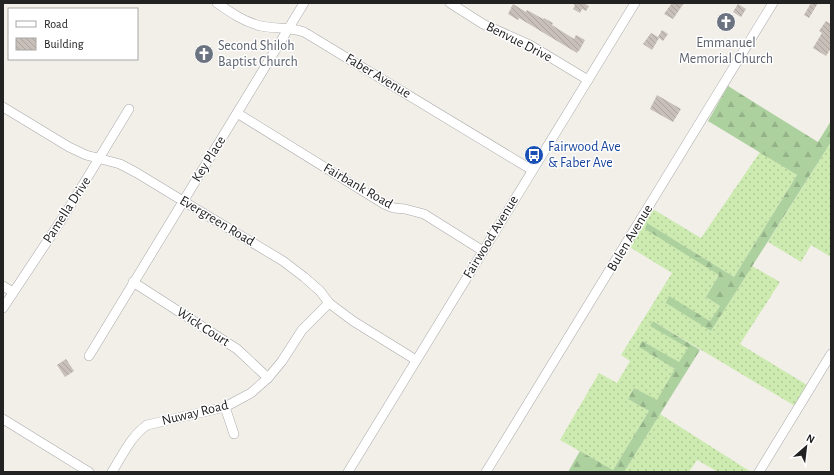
<svg xmlns="http://www.w3.org/2000/svg" width="834" height="475" viewBox="0 0 834 475" font-family="'Alegreya Sans',sans-serif">
<style>
.grass{fill:url(#grass-dots)}
.forest{fill:url(#forest-firs)}
.building{fill:url(#building-back-hatch)}
.lines{fill:none;stroke-linecap:round;stroke-linejoin:round}
.minor-casing{stroke:#a9a9a9;stroke-width:10}
.minor{stroke:#fff;stroke-width:9}
.labels{text-anchor:middle;dominant-baseline:central;stroke-width:3;stroke-linejoin:round;paint-order:stroke}
.street-label{font-size:14px;fill:#222;stroke:#fff}
.worship-label{font-size:14px;fill:#5b616d;stroke:#fff}
.transit-label{font-size:14px;fill:#164399;stroke:#fff;text-anchor:start}
</style>
<defs>
<pattern id="grass-dots" width="8" height="8" patternUnits="userSpaceOnUse"><rect width="8" height="8" fill="#cdebb0"/><path d="M2 2h.1M6 6h.1" fill="none" stroke="#b0c997" stroke-width="1.8" stroke-linecap="round"/></pattern>
<pattern id="forest-firs" width="22" height="20" patternUnits="userSpaceOnUse"><rect width="22" height="20" fill="#add19e"/><path d="M5 1l3.5 6h-7zM16 11l3.5 6h-7z" fill="#95b388"/></pattern>
<pattern id="building-back-hatch" width="6" height="6" patternUnits="userSpaceOnUse"><rect width="6" height="6" fill="#c7bfb8"/><path d="M-1 5l2 2M0 0l6 6M5-1l2 2" fill="none" stroke="#aba49e"/></pattern>
</defs>
<rect width="100%" height="100%" fill="#f2efe9"/>
<!-- grass -->
<g class="grass">
<polygon points="831,142 831,257 811,245 801,262 768,242"/>
<polygon points="760,152 797,175 734,277 648,224 719,275 706,297 720,306 710,321 669,297 711,331 752,266 780,282 740,344 807,385 795,406 653,321 651,326 688,348 680,363 643,342 639,346 675,369 657,401 634,388 628,399 649,411 613,470 560,440 599,373 617,383 630,361 621,355 672,273 628,246 651,208 701,238"/>
<polygon points="660,414 751,472 718,472 697,460 689,472 624,472"/>
</g>
<!-- forest -->
<g class="forest">
<polygon points="728,86 818,142 831,121 831,142 711,331 666,303 669,296 710,321 720,306 706,297 719,275 645,229 647,223 734,277 797,175 708,121"/>
<polygon points="653,321 700,350 624,472 568,472 580,451 613,470 649,411 628,399 634,388 657,400 675,369 639,347 642,341 679,362 688,348 650,326"/>
</g>
<!-- building -->
<g class="building">
<polygon points="571,3 587,3 586,5 589,6 586,11 582,9 580,13 573,9 575,5"/>
<polygon points="672,3 684,3 673,19 664,14"/>
<polygon points="811,3 818,3 809,18 804,15"/>
<polygon points="513,4 526,12 527,10 543,19 544,18 553,23 552,25 574,39 576,35 585,40 579,51 579,50 577,53 519,18 518,20 508,14"/>
<polygon points="738,4 746,9 741,17 733,12"/>
<polygon points="826,21 831,24 831,48 826,56 813,48 822,33 819,31"/>
<polygon points="662,30 668,34 663,41 659,38 652,50 643,44 651,33 658,37"/>
<polygon points="657,95 681,109 673,122 650,109"/>
<polygon points="66,359 74,371 65,377 57,365"/>
</g>
<g class="lines">
<!-- minor casing -->
<g class="minor-casing">
<g id="minor">
<path d="M217,3C230,12 244,22 261,26C275,29 290,27 304,32L532,170"/>
<polyline points="450,3 483,24 530,45 588,80"/>
<polyline points="3,107 69,147 86,155 120,164 137,173 183,201 283,261 304,277 320,291 329,303 353,321 416,360"/>
<polyline points="237,113 384,204 394,208 405,209 424,214 483,251"/>
<polyline points="133,282 237,349 268,378"/>
<polyline points="3,286 13,292"/>
<polyline points="3,308 64,216 129,109"/>
<polyline points="89,356 304,3"/>
<polyline points="225,407 234,434"/>
<polyline points="3,419 89,472"/>
<path d="M112,472C122,456 131,436 147,425L225,407L251,393L268,378L282,361L302,330L329,303"/>
<polyline points="348,472 635,3"/>
<polyline points="486,472 773,3"/>
<polyline points="759,472 831,354"/>
</g>
</g>
<!-- minor -->
<use href="#minor" class="minor"/>
</g>
<!-- icons -->
<defs>
<g id="church-disc" transform="scale(1)"><circle r="9.5" fill="#6b7280" stroke="#fff"/><path d="M-1.2-6h2.4v3.5h3.3v2.4h-3.3V6h-2.4V-.1h-3.3v-2.4h3.3Z" fill="#fff"/></g>
<g id="bus-disc" transform="scale(1)"><circle r="9.5" fill="#1a4fb4" stroke="#fff"/><path d="M-5-6H5V4H4V6H2V4H-2V6H-4V4H-5ZM-3.5-4V0h7V-4ZM-3.5 1.2v1.5H-2V1.2ZM2 1.2v1.5H3.5V1.2Z" fill="#fff"/></g>
</defs>
<g fill-rule="evenodd">
<use href="#church-disc" x="726" y="22"/>
<use href="#church-disc" x="204" y="54"/>
<use href="#bus-disc" x="534" y="155"/>
</g>
<g class="labels">
<!-- street labels -->
<g class="street-label">
<text transform="translate(519 42) rotate(27)">Benvue Drive</text>
<text transform="translate(378 76) rotate(31)">Faber Avenue</text>
<text transform="translate(209 159) rotate(-58)">Key Place</text>
<text transform="translate(358 186) rotate(30)">Fairbank Road</text>
<text transform="translate(67 210) rotate(-57)">Pamella Drive</text>
<text transform="translate(217 221) rotate(31)">Evergreen Road</text>
<text transform="translate(491 237) rotate(-59)">Fairwood Avenue</text>
<text transform="translate(630 238) rotate(-59)">Bulen Avenue</text>
<text transform="translate(203 327) rotate(33)">Wick Court</text>
<text transform="translate(195 413) rotate(-14)">Nuway Road</text>
</g>
<!-- worship labels -->
<g class="worship-label">
<text x="726" y="43">Emmanuel<tspan x="726" dy="16">Memorial Church</tspan></text>
<text x="218" y="46" text-anchor="start">Second Shiloh<tspan x="218" dy="16">Baptist Church</tspan></text>
</g>
<!-- transit labels -->
<g class="transit-label">
<text x="548" y="147">Fairwood Ave<tspan x="548" dy="16">&amp; Faber Ave</tspan></text>
</g>
</g>
<!-- border -->
<rect width="834" height="475" fill="none" stroke="#222222" stroke-width="8"/>
<!-- legend -->
<rect x="8" y="8" width="130" height="52" fill="#ffffff" stroke="#a7a7a7"/>
<rect x="16" y="21" width="20" height="6" fill="#ffffff" stroke="#a7a7a7"/>
<text x="44" y="28" font-size="12" fill="#222222">Road</text>
<rect x="16" y="38" width="20" height="12" fill="url(#building-back-hatch)" stroke="#a7a7a7"/>
<text x="44" y="48" font-size="12" fill="#222222">Building</text>
<!-- north arrow -->
<g transform="translate(806 447) rotate(28)" stroke="#ffffff" stroke-width="3" paint-order="stroke">
<path d="M0-3L7 15L0 10L-7 15Z" fill="#222222"/>
<text y="-6" font-size="11" font-weight="bold" text-anchor="middle" fill="#222222">N</text>
</g>
</svg>
